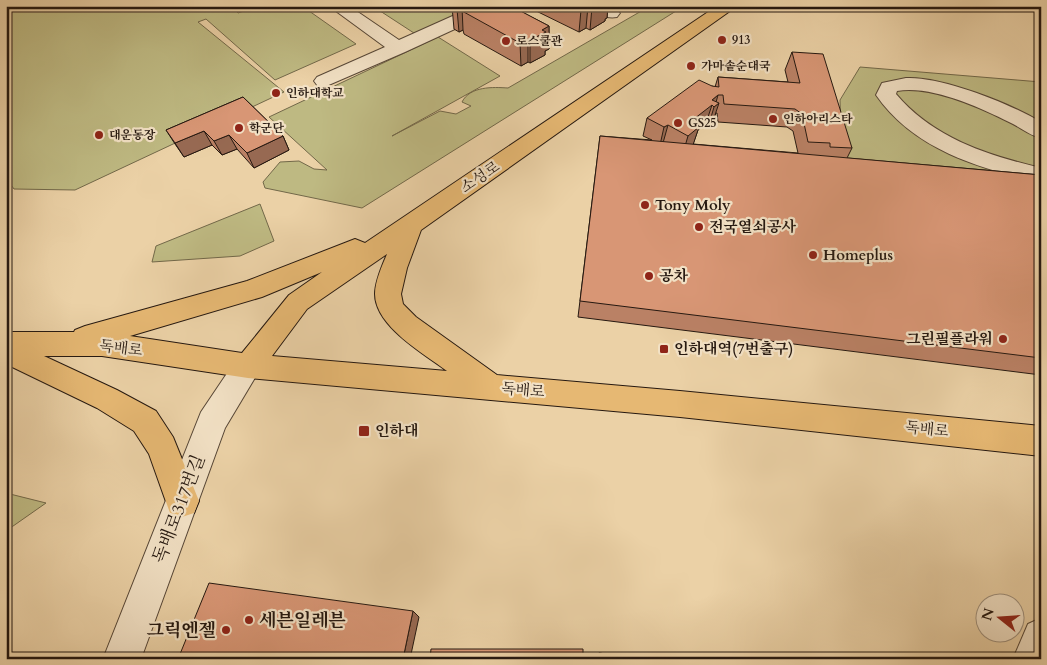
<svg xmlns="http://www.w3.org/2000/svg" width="1047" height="665" viewBox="0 0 1047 665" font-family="Cardo,'Noto Serif KR',serif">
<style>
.green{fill:#beb982;stroke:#726849}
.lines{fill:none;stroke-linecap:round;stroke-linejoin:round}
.minor-casing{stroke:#564636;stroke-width:2}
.major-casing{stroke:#251810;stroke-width:2}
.path{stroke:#251810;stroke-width:2;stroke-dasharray:2.5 2;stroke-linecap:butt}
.minor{fill:#f2e1c5;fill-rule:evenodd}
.major{fill:#e6b873;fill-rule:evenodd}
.wall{fill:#ba8165;stroke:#251810;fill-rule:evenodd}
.shaded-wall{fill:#976952;stroke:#251810}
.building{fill:#d89675;stroke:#251810}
.poi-dot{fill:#8f2418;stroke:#f2e1c5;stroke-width:2}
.labels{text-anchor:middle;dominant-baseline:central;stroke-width:4.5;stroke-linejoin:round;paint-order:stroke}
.far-poi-label{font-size:12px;font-weight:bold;fill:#251810;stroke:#f2e1c5;text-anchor:start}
.street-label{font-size:15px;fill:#251810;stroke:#f2e1c5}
.poi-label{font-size:15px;font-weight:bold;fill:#251810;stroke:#f2e1c5;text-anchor:start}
.near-street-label{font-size:18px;fill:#251810;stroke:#f2e1c5}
.near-poi-label{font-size:18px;font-weight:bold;fill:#251810;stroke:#f2e1c5;text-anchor:start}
</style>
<rect width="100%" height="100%" fill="#ebd1a6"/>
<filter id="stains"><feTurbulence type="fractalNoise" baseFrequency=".004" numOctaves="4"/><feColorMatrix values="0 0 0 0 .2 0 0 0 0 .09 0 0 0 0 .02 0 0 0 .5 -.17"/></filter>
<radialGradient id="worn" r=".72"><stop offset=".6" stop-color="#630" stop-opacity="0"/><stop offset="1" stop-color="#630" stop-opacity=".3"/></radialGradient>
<!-- green -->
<g class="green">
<polygon points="6,6 239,6 234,8 238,13 258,6 302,6 356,44 275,80 206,19 198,22 284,92 75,190 14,189 6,178"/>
<polygon points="376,6 484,6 417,35 374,7"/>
<path d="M650,6H684L362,208L265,188L263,182L280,162L299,161L314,169L327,170L269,117L438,37L500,76L392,136L440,111L456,114L471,106L462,102C470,86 493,87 508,88Z"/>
<polygon points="860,67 1041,82 1041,185 842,167 840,100"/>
<polygon points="260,204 274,241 240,256 152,262 156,246"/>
<polygon points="6,493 46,503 6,531"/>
</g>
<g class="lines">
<!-- minor casing -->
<g class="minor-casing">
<g id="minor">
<polygon points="329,6 349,6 399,40 475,6 498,6 496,10 405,52 324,87 317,85 314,81 317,77 385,47"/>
<path d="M588,6H610L620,13L617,17C607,19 594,14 588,6Z"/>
<path d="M906,78C941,76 1011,104 1041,122V138C1029,135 1020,127 1009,122C979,107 931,85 897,91L896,94C933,138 987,155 1041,168V183C979,168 914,150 876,95L882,83Z"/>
<polygon points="248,354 258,357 262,366 225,428 141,659 103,659 197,422 201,412 238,357"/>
<polygon points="1041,618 1041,659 1013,659 1028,624"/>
</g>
</g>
<!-- major casing -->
<g class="major-casing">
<path id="major" d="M717,6H737L421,230L407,268L401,294L403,304L416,317L497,375L680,391L1041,426V456L680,417L248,378L102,356H44L117,390L156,411L173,437L199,501L194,513L182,517L170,513L149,454L134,431L97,408L6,364V332H74L75,330L85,326L247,281L355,239L365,243ZM387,254C382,266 375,281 375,294C375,326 424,354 447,371L272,356L307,309ZM322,272L289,295L242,353L130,336L262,297Z"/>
</g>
<!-- path -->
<polyline class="path" points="183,11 197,6"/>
<!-- minor -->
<use href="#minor" class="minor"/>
<!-- major -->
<use href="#major" class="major"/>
</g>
<!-- wall -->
<g class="wall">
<polygon points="452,6 608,6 607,18 605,19 605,21 590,30 586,28 579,32 528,7 520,11 549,26 549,49 545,51 545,55 530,63 528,62 521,66 464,34 463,30 459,32 454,29"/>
<path d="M792,52L852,148L847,158L1041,175V375L578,317L600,136L652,140L643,136L647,118L712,86L715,87L718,77L788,82L785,70ZM716,113H717L718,122L787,127L793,131L798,153L693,144L698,130L706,123L709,124L713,121Z"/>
<polygon points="243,97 283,136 289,150 254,168 237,149 222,155 212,145 184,157 175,144 166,130"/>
<polygon points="599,653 642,659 595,659 595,656"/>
</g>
<!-- shaded-wall -->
<g class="shaded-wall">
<polygon points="498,6 528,6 528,7 499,22"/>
<polygon points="587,6 588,6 586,28 579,32 581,10"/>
<polygon points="593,6 608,6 607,18 605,19 605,21 590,30 592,7"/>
<polygon points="462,7 463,30 459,32 457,9"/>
<polygon points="549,26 549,49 545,51 545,55 530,63 530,40 542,30"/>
<polygon points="528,39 528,62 521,66 520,43"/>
<polygon points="718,95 715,106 719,103 713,121 709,124 714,107 712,105 706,123 698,130 693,145 683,153 688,136 690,122 712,100"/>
<polygon points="668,125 663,143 660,145 664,127"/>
<polygon points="204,131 212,145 184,157 175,143"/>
<polygon points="229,135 237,149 222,155 214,141"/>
<polygon points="283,136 289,150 254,168 247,153"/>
<polygon points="413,611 419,617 410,659 403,659"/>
</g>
<!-- building -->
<g class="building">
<polygon points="452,6 511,6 549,26 542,30 546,32 530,40 528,39 520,43 462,11 465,9 462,7 457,9"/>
<polygon points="574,6 587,6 581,10"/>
<polygon points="792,52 823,54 852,148 830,147 830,143 808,142 802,114 795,109 724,104 723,95 718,95 712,100 719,103 714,107 712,105 690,122 699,127 688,136 668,125 664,127 647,118 699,80 712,86 719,87 718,77 800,83"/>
<polygon points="243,97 283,136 247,153 229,135 214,141 204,131 175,143 166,130"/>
<polygon points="600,136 1041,175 1041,358 580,301"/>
<polygon points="209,583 413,611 403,659 178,659"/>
<polygon points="431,649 583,649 583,659 430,659"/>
<polygon points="599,653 642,659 599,659"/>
</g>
<!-- markers -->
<g class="poi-dot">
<circle cx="722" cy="40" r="5"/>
<circle cx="506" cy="41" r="5"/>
<circle cx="691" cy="66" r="5"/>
<circle cx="276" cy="93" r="5"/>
<circle cx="773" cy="119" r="5"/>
<circle cx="678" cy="123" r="5"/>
<circle cx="239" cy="128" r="5"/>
<circle cx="99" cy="135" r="5"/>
<circle cx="645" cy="205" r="5"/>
<circle cx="699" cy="227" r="5"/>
<circle cx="813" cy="255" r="5"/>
<circle cx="649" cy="276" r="5"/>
<circle cx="1003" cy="339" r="5"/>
<rect x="659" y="344" width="10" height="10" rx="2.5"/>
<rect x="358" y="425" width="12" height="12" rx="2.5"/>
<circle cx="249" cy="620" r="5"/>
<circle cx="226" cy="630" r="5"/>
</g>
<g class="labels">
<!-- far-poi labels -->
<g class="far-poi-label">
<text x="732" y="40">913</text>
<text x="516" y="41">로스쿨관</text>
<text x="701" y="66">가마솥순대국</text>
<text x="286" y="93">인하대학교</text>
<text x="783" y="119">인하아리스타</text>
<text x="688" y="123">GS25</text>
<text x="249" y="128">학군단</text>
<text x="109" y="135">대운동장</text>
</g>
<!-- street labels -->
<g class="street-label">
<text transform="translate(480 177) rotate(-34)">소성로</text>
<text transform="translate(121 348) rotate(7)">독배로</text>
<text transform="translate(523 390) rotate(5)">독배로</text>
<text transform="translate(927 429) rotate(6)">독배로</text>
</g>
<!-- poi labels -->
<g class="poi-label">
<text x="655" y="205">Tony Moly</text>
<text x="709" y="227">전국열쇠공사</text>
<text x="823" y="255">Homeplus</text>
<text x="659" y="276">공차</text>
<text x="993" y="339" text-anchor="end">그린필플라워</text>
<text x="674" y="349">인하대역(7번출구)</text>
<text x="375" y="431">인하대</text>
</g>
<!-- near-street labels -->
<g class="near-street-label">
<text transform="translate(179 509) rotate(-69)">독배로317번길</text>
</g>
<!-- near-poi labels -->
<g class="near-poi-label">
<text x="259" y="620">세븐일레븐</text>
<text x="216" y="630" text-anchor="end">그릭엔젤</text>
</g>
</g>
<!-- margin -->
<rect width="1047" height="665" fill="none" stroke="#ebd1a6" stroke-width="25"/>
<rect x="8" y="8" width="1032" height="650" fill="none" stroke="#251810" stroke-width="2.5"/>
<rect x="12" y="12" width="1022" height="640" fill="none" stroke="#251810"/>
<!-- north arrow -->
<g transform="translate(1000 618) rotate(287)"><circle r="24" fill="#f2e1c5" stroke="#a0917d"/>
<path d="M0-4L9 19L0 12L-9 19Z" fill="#8f2418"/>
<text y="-8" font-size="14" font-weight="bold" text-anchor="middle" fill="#251810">N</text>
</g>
<rect width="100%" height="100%" filter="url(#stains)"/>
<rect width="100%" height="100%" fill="url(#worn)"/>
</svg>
